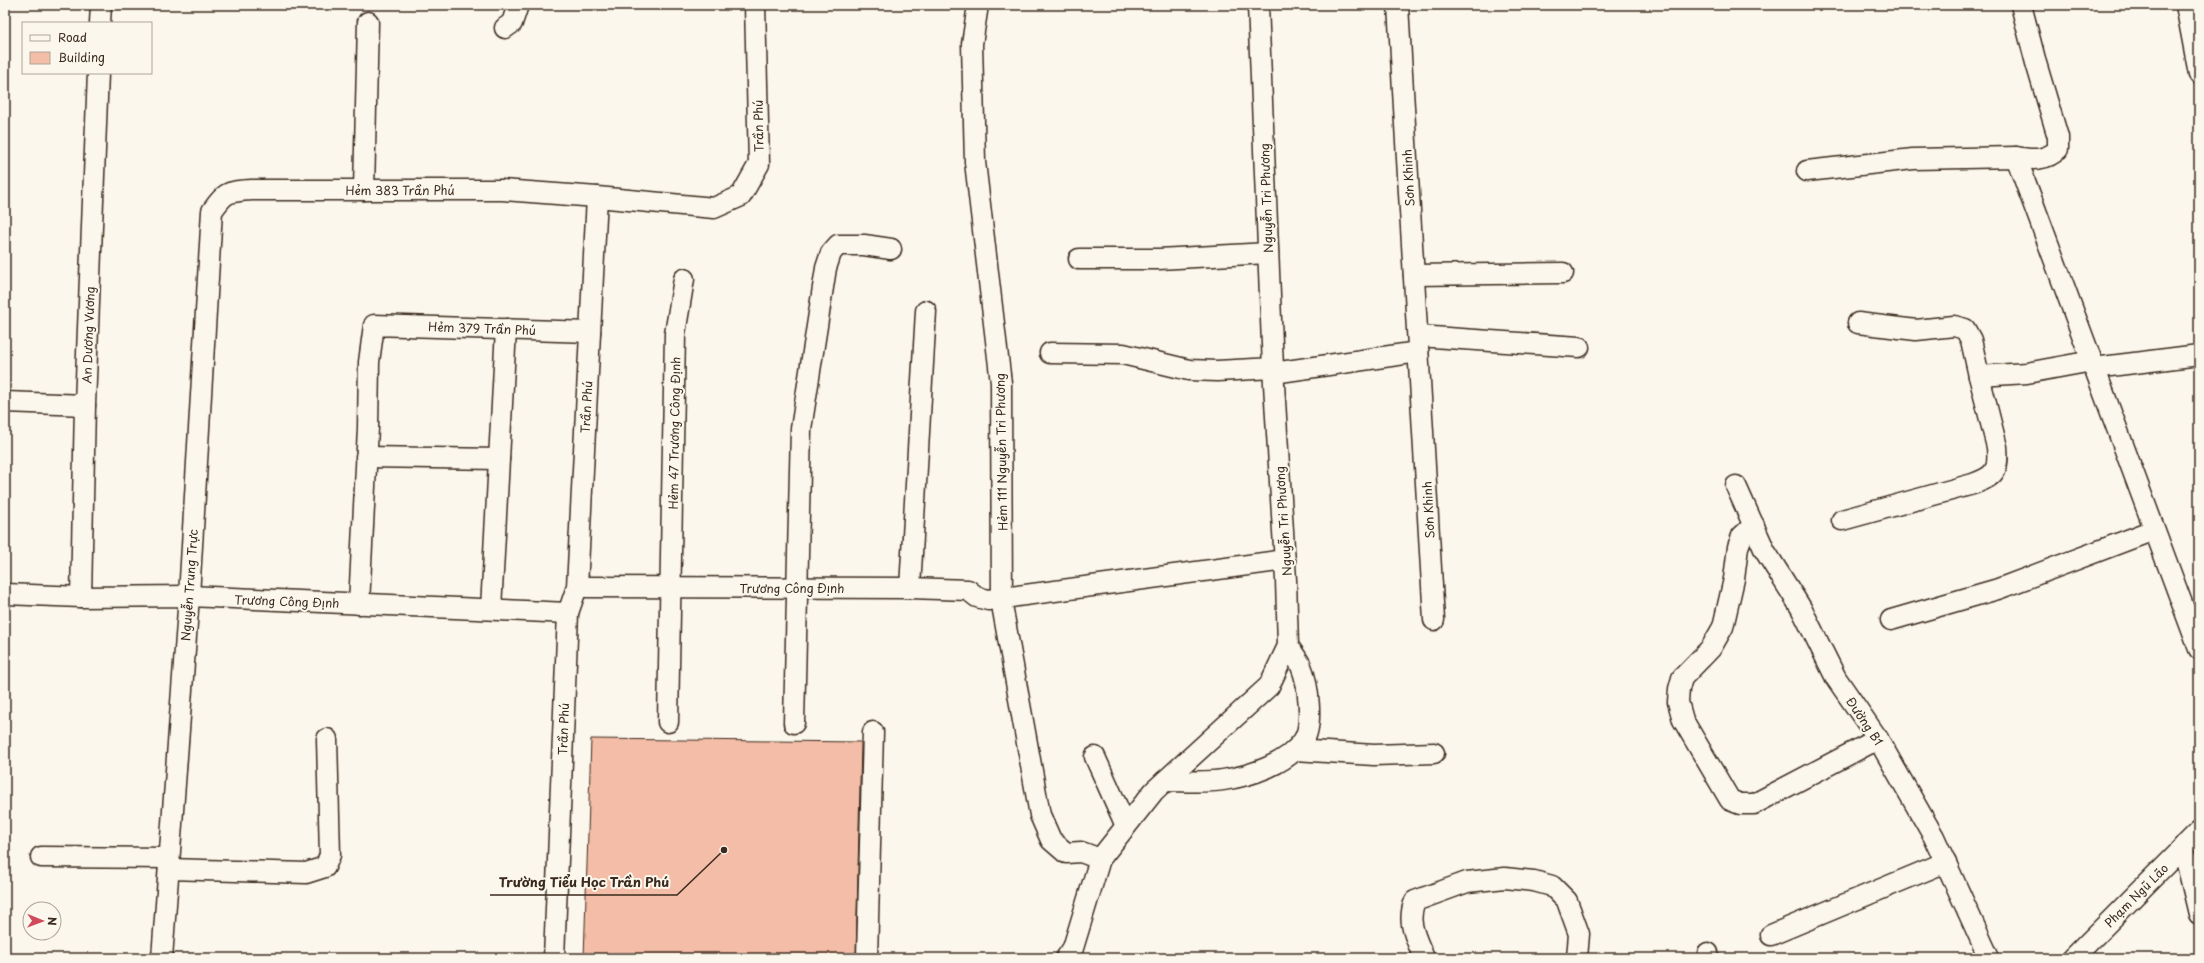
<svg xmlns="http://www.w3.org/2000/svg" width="2204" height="963" viewBox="0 0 2204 963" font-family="'Playpen Sans',sans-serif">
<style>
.building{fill:#f3bda7;stroke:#3b2a1e}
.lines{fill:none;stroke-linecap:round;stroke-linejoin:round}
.minor-casing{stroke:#3b2a1e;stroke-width:23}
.minor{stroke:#fbf7ec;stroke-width:20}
.labels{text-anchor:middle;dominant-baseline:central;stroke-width:4;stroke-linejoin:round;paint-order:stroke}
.street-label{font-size:12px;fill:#3b2a1e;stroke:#fbf7ec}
.leader{fill:none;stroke:#3b2a1e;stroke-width:1.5}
.callout-dot{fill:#3b2a1e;stroke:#fbf7ec;stroke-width:1.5}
.callout-label{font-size:13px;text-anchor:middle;font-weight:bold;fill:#3b2a1e;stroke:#fbf7ec;stroke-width:4;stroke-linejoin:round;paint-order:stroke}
</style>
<rect width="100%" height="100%" fill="#fbf7ec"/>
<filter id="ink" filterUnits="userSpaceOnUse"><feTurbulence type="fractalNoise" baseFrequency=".025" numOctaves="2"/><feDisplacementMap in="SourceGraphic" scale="8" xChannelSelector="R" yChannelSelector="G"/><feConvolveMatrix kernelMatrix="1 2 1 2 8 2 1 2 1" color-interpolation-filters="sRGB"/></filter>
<g filter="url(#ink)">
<!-- building -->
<polygon class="building" points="591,739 861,742 856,958 584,958"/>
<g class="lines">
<!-- minor casing -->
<g class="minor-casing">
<g id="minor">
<polyline points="978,5 972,44 975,162 1001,383 1002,605 1040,815 1051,840 1066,853 1081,852 1100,859"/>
<polyline points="1398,5 1434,620"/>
<polyline points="2186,5 2199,74"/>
<polyline points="100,23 101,5"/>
<polyline points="505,28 512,23 518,5"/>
<polyline points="2016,157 2199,649"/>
<path d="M1807,171L1913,159L2016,157C2032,160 2047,161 2058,149V137L2036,63L2021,5"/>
<polyline points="364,190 368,22"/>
<polyline points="1079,259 1159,259 1268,253"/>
<polyline points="1414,275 1563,273"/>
<polyline points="1858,323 1916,330 1954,326 1965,329 1971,340 1979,376 2027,373 2092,361"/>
<polyline points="1418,336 1579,347"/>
<polyline points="1050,353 1123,354 1189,370 1217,371 1273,368"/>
<polyline points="2094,368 2199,355"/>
<polyline points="1273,373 1418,352"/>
<polyline points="5,402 85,405"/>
<polyline points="366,457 499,459"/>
<polyline points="1736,486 1765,551 1801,608 1836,678 1878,739 1934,837 1989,958"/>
<path d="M1842,520L1973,484C1995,476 1999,471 1997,447L1979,376"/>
<polyline points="1754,525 1742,536 1738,547 1734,579 1723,627 1711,648 1682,678 1679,689 1678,702 1683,720 1730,800 1740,804 1754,804 1878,739"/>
<polyline points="577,587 910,588 968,590 977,597 988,600 1285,560"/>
<polyline points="910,588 926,311"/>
<polyline points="5,594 81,597 189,596 568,613"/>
<polyline points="81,597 85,405 98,73"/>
<polyline points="359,604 368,428 369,362 374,325 590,332"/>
<polyline points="491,609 506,329"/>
<polyline points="1891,620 1998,589 2154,530"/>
<polyline points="668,722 675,334 684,279"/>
<polyline points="794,723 801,429 826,268 831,253 838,245 864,245 891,249"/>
<polyline points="1295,750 1374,755 1434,753"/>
<polyline points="1095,757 1126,826"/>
<path d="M1165,781C1184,781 1204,783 1223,780C1250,776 1287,764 1303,741C1314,726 1308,682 1301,666C1298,659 1292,652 1288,646"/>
<polyline points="2183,847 2199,914"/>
<polyline points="41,857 169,858"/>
<polyline points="169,869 306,873 325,867 330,855 327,739"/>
<polyline points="1771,935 1946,862"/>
<polyline points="1708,953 1708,958"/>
<path d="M162,958L189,596L212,211C226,191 227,192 251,190H502L597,197"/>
<polyline points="554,958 568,613 577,587 597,197 714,208 741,196 759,164 755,5"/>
<polyline points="867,958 873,732"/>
<polyline points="1066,958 1073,948 1100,859 1154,791 1269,686 1288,646 1286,580 1273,368 1258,5"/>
<path d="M1424,958C1416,938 1406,922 1415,901L1467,882L1505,878L1534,881L1552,886L1567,901L1579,934L1577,958"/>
<polyline points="2073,958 2199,831"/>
</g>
</g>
<!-- minor -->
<use href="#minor" class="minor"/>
</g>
</g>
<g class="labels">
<!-- street labels -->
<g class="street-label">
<text transform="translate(758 126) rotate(-91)">Trần Phú</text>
<text transform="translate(1408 178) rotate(-93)">Sơn Khinh</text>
<text x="400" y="190">Hẻm 383 Trần Phú</text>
<text transform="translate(1266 198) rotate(-92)">Nguyễn Tri Phương</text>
<text transform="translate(482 328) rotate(2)">Hẻm 379 Trần Phú</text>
<text transform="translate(88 335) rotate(-88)">An Dương Vương</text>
<text transform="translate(586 407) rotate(-87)">Trần Phú</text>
<text transform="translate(674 433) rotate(-89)">Hẻm 47 Trương Công Định</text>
<text transform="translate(1001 452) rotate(-91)">Hẻm 111 Nguyễn Tri Phương</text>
<text transform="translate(1428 510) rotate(-93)">Sơn Khinh</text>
<text transform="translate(1283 521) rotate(-94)">Nguyễn Tri Phương</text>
<text transform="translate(189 585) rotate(-86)">Nguyễn Trung Trực</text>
<text x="792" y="588">Trương Công Định</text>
<text transform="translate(287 601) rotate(2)">Trương Công Định</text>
<text transform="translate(1865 721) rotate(56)">Đường B1</text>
<text transform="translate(563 729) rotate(-88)">Trần Phú</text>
<text transform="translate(2136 895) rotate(-45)">Phạm Ngũ Lão</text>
</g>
</g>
<!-- callouts -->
<path class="leader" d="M724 850L677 895H490"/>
<circle class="callout-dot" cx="724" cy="850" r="4"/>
<g class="callout-label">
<text x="584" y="887">Trường Tiểu Học Trần Phú</text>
</g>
<!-- margin -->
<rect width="2204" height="963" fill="none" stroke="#fbf7ec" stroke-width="20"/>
<rect x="10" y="10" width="2184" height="943" fill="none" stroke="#3b2a1e" stroke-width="1.5" filter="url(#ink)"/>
<!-- legend -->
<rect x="22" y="22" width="130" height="52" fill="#fbf7ec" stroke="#aea59a"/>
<rect x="30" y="35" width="20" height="6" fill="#fbf7ec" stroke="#aea59a"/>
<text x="58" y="42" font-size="12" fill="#3b2a1e">Road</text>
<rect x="30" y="52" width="20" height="12" fill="#f3bda7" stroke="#aea59a"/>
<text x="58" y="62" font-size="12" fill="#3b2a1e">Building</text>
<!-- north arrow -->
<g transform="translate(42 921) rotate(91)"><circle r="19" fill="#fbf7ec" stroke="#aea59a"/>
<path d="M0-3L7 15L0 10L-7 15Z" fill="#d1495b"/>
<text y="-6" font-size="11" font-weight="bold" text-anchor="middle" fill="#3b2a1e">N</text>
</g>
</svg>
